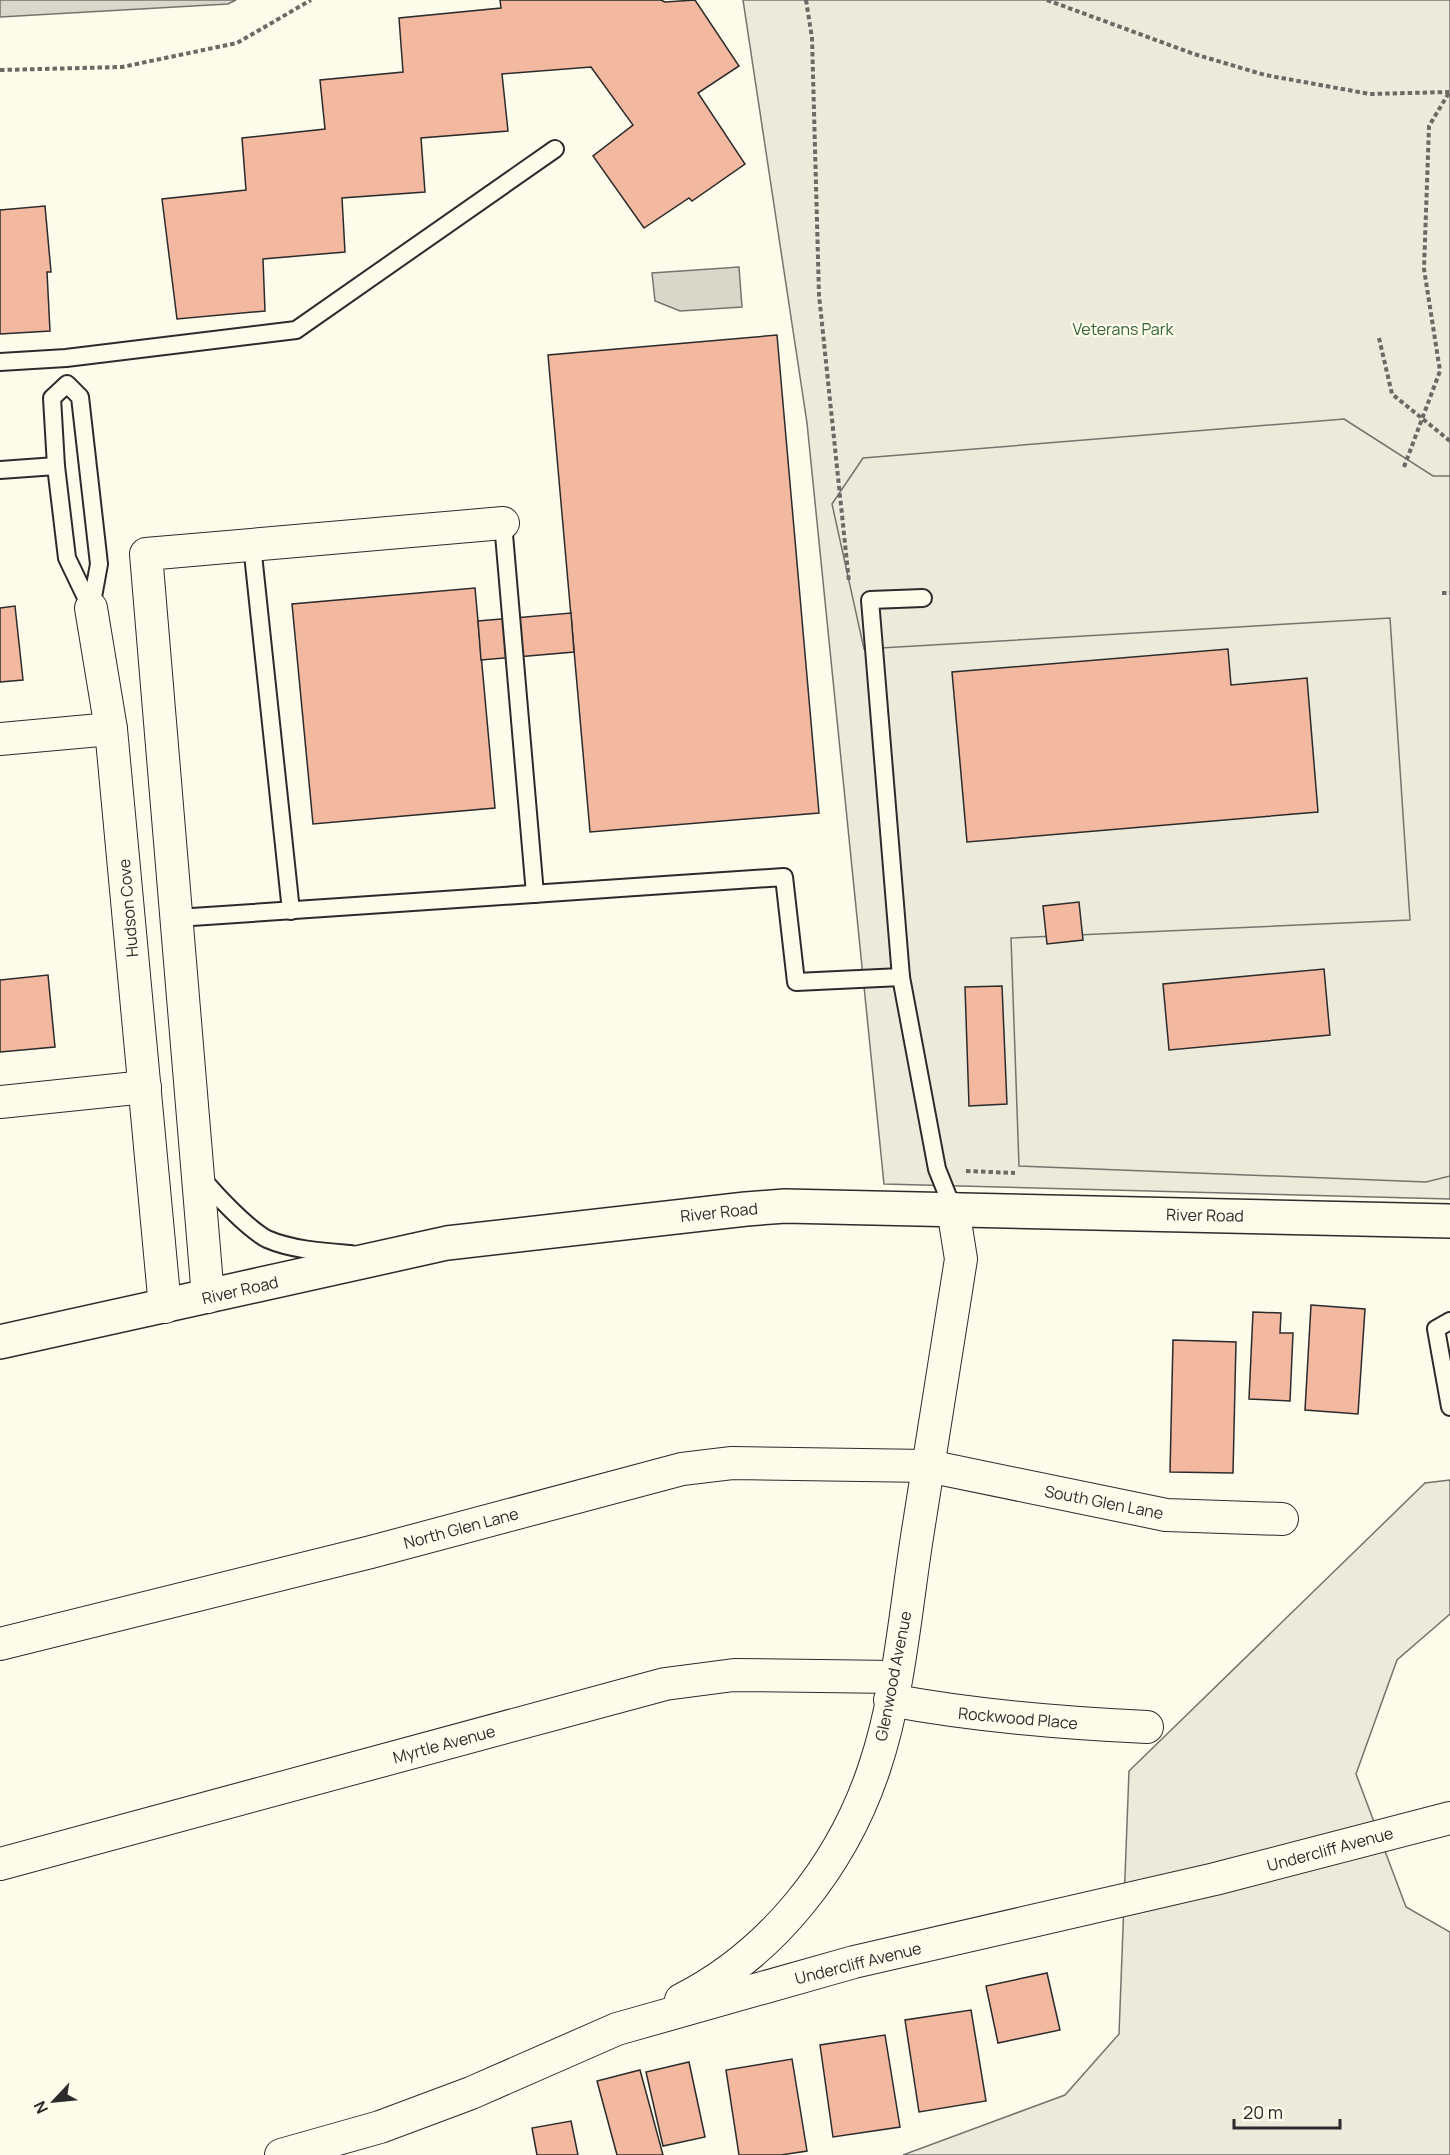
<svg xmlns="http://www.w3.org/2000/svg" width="1450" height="2155" viewBox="0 0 1450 2155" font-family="Manrope,sans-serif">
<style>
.green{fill:#ecebdb;stroke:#74746e;stroke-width:1.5}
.parking{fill:#eceadb;stroke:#74746e;stroke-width:1.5}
.water{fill:#d8d7c9;stroke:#74746e;stroke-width:1.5}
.building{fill:#f2b8a0;stroke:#2b2b2b;stroke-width:1.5}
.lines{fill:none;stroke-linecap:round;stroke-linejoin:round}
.service-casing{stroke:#2b2b2b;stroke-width:20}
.minor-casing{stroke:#2b2b2b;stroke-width:34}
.primary-casing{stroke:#2b2b2b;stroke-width:36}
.path{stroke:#6a6964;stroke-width:4;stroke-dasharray:4.5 3;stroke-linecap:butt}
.service{stroke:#fdfbea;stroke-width:16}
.minor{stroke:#fdfbea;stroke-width:32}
.primary{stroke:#fdfbea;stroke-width:33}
.labels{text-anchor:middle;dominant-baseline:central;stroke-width:4.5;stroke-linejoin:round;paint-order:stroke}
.park-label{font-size:16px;fill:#34623c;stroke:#fdfbea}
.street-label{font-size:16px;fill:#2b2b2b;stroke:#fdfbea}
</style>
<rect width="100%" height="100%" fill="#fdfbea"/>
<!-- green -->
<g class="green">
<polygon points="743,0 1450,0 1450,1199 884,1184 807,423"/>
<polygon points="1450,1480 1450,1614 1397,1660 1356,1774 1406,1907 1450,1932 1450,2155 903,2155 1065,2095 1119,2034 1129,1771 1425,1483"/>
</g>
<!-- parking -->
<polygon class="parking" points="1344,419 1433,476 1450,476 1450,1176 1426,1182 1019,1166 1011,938 1410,920 1390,618 864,649 832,504 863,458"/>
<!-- water -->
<g class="water">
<polygon points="0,0 236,0 228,4 0,17"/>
<polygon points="739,267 742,307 680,311 655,301 652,273"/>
</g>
<!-- building -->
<g class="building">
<polygon points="500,0 661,0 665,2 695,0 739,66 698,93 745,164 692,201 689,198 644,228 593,156 633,125 591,67 502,74 508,131 421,138 425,192 342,198 345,252 263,259 265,311 177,319 162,199 246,190 242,138 325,129 320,80 403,72 399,18 501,8"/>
<polygon points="45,206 51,272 47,272 50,331 0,334 0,210"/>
<polygon points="777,335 819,813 590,832 548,355"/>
<polygon points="475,588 495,808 313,824 292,604"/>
<polygon points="15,606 23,680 0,682 0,608"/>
<polygon points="571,613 574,652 481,660 478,621"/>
<polygon points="1228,649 1231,685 1307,678 1318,812 967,842 952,672"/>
<polygon points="1079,902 1083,940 1047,944 1043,906"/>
<polygon points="1324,969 1330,1035 1169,1050 1163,984"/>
<polygon points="48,975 55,1047 0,1052 0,980"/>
<polygon points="1002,986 1007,1104 969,1106 965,987"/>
<polygon points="1311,1305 1365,1309 1358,1414 1305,1410"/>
<polygon points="1253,1312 1281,1313 1280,1333 1293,1333 1290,1401 1249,1399"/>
<polygon points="1173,1340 1236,1342 1233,1473 1170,1472"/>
<polygon points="1047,1973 1060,2030 998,2043 986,1986"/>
<polygon points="971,2010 986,2101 919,2112 905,2020"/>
<polygon points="885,2035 900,2127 833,2137 820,2045"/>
<polygon points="792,2059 807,2151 781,2155 739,2155 726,2070"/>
<polygon points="689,2062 705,2137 663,2146 646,2072"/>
<polygon points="640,2070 663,2155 617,2155 597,2081"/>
<polygon points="571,2121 578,2155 537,2155 532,2128"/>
</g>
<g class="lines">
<!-- service casing -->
<g class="service-casing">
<g id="service">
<polyline points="0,362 66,358 296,330 555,149"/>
<polygon points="67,384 80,397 99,564 91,608 67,558 56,466 52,398"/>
<polyline points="0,470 56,466"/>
<polyline points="503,523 535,894"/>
<polyline points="252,545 291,911"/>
<polyline points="923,598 870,600 901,977 937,1169 953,1209"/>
<polyline points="177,918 784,877 796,982 901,977"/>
<path d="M202,1178C216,1195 248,1229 267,1239C292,1250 325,1252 351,1254"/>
<polyline points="1450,1321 1436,1329 1450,1407"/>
</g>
</g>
<!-- minor casing -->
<g class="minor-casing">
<g id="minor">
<polyline points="91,608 111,729 165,1307"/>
<polyline points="0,739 111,729"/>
<polyline points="0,1102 145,1087"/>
<polyline points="208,1297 146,554 503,523"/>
<polyline points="0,1644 371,1552 682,1469 732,1463 928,1466 1166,1515 1282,1519"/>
<path d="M890,1700C975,1716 1061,1723 1147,1727"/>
<polyline points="0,1864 665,1684 734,1675 895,1677"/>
<path d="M681,2000C772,1954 842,1865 874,1769C899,1695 905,1614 917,1537C931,1445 946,1352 961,1259L953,1209"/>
<polyline points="281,2155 380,2127 471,2093 617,2029 854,1962 1215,1879 1450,1818"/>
</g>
</g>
<!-- primary casing -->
<g class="primary-casing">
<polyline id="primary" points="0,1342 447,1243 746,1209 785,1206 1450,1221"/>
</g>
<!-- path -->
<g class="path">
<polyline points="806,0 812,38 819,295 849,582"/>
<polyline points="1047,0 1194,54 1265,75 1370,94 1449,92"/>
<polyline points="0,70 122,67 237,43 311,0"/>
<polyline points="1379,338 1392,394 1450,441"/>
<polyline points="1404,467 1440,371 1424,269 1429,126 1450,91"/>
<polyline points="1442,593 1450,593"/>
<polyline points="966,1171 1015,1173"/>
</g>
<!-- service -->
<use href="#service" class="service"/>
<!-- minor -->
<use href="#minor" class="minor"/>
<!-- primary -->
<use href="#primary" class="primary"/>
</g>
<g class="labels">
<!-- park labels -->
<g class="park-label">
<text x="1123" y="329">Veterans Park</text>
</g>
<!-- street labels -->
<g class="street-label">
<text transform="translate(128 908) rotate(-95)">Hudson Cove</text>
<text transform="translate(719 1212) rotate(-6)">River Road</text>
<text transform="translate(1205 1215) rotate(1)">River Road</text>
<text transform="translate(240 1290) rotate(-13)">River Road</text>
<text transform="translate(1104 1502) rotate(11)">South Glen Lane</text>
<text transform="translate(461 1528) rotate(-15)">North Glen Lane</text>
<text transform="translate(893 1676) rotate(-79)">Glenwood Avenue</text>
<text transform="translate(1018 1718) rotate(5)">Rockwood Place</text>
<text transform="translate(444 1744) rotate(-15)">Myrtle Avenue</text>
<text transform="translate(1330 1849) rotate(-15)">Undercliff Avenue</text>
<text transform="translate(858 1963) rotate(-14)">Undercliff Avenue</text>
</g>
</g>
<!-- north arrow -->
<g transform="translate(54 2101) rotate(244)" stroke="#fdfbea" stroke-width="4.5" paint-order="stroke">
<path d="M0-4.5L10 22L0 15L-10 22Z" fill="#2b2b2b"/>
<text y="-9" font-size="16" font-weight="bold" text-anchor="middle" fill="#2b2b2b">N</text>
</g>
<!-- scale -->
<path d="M1234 2119v9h106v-9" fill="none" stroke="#2b2b2b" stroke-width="3"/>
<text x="1243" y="2119" font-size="18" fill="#2b2b2b" stroke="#fdfbea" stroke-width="4.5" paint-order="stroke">20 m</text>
</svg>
